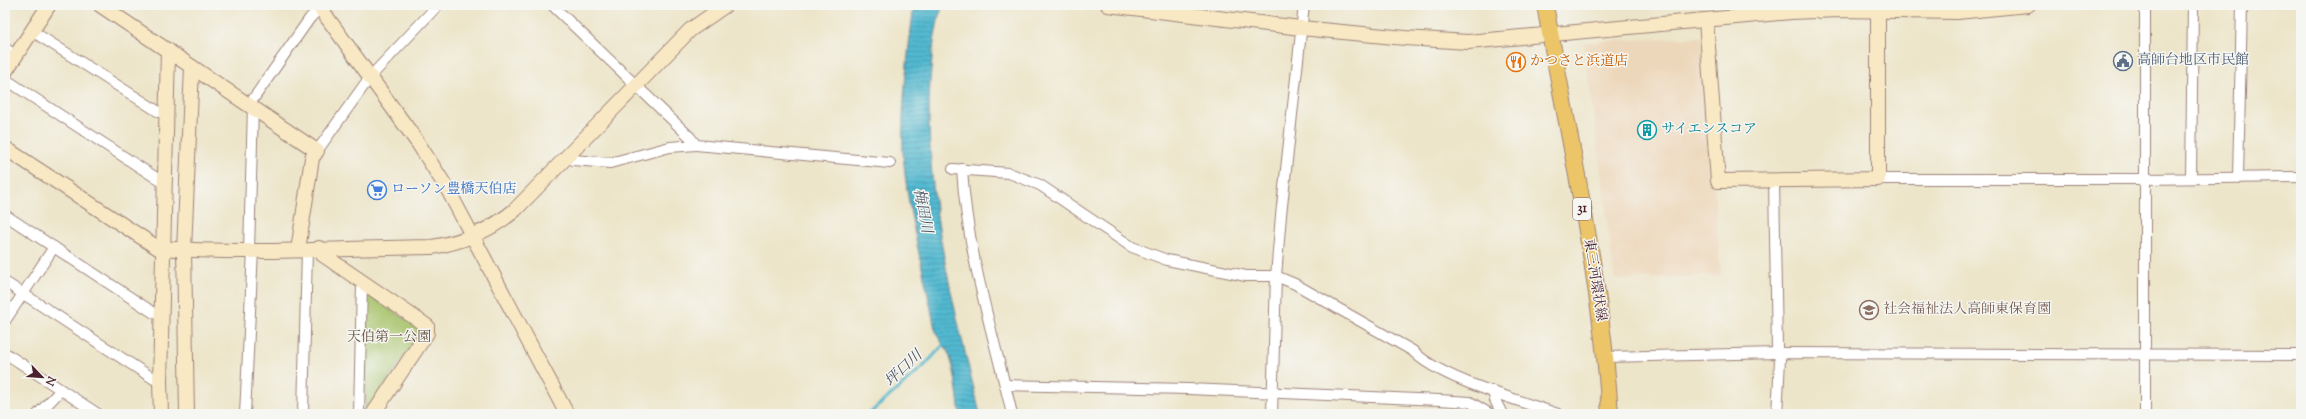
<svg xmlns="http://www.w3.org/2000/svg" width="2306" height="419" viewBox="0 0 2306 419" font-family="'Sorts Mill Goudy','Noto Serif JP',serif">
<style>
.built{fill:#edd7ba}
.park{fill:#a7c36a;stroke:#78714a}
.water{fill:url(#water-rules);stroke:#4e6c7e}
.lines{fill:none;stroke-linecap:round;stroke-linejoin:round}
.stream{stroke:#53bad1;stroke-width:3}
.street-casing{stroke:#9c827a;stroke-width:12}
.secondary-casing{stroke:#9c827a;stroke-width:16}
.primary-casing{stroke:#9c827a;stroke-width:18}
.street{stroke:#fff;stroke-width:10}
.secondary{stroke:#f8e8c3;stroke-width:14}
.primary{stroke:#edc569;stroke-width:16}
.labels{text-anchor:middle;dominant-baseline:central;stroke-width:3;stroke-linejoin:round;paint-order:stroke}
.shield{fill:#f6f6f2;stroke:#7e6067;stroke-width:1}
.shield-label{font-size:13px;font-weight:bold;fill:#4a1f2b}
.service-label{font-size:14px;fill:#4e5e75;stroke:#f6f6f2;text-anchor:start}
.food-label{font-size:14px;fill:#c56008;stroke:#f6f6f2;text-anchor:start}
.culture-label{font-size:14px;fill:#0d838f;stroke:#f6f6f2;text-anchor:start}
.shop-label{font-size:14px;fill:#366cbe;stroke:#f6f6f2;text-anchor:start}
.street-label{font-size:14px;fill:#4a1f2b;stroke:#f6f6f2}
.education-label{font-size:14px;fill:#785e54;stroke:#f6f6f2;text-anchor:start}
.park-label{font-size:14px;fill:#66503e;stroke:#f6f6f2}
.water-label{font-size:15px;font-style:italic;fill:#4d5565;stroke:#f6f6f2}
</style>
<defs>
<pattern id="water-rules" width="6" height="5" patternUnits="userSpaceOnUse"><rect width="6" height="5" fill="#53bad1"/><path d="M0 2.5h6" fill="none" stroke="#4797aa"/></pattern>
</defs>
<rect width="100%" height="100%" fill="#f6f6f2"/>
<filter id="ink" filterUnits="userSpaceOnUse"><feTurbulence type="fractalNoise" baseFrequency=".025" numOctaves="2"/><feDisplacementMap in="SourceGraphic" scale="8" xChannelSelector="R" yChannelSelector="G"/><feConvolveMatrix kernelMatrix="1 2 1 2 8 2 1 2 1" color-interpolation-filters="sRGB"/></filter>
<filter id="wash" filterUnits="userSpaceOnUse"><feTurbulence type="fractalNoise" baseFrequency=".012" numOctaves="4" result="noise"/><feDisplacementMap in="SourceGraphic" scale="16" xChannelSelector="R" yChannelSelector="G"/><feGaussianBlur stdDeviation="0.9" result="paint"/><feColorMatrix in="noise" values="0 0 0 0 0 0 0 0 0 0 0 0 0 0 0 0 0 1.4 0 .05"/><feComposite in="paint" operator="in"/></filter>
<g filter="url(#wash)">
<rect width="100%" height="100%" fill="#ede5c9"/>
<!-- built -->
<polygon class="built" points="1702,37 1721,275 1615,280 1584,42"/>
<!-- park -->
<polygon class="park" points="367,294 422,330 365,414"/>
<!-- water -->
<path class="water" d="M914,5H943C934,28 932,57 930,82C923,196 954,305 980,414H960C957,394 956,369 947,350C942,342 939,340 935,329C924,271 907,212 903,153C901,105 908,52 914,5Z"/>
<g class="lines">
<!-- stream -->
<polyline class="stream" points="869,414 924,366 945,343"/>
</g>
</g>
<g filter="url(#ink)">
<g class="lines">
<!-- street casing -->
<g class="street-casing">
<g id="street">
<polyline points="552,5 690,137 696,145 890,163"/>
<polyline points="2145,5 2145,414"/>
<polyline points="32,31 159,112 166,114"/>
<polyline points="5,48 16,56"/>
<polyline points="5,79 164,183"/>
<polyline points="249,105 310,18 320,8"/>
<polyline points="317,151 370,77 438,5"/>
<polyline points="567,157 573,160 610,163 670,147 696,145"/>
<path d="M953,169L1009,173L1040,185L1132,247L1167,260L1246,276H1276L1295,284L1413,351C1440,379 1519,400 1558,414"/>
<path d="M962,169C967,253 993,333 1012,414"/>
<polyline points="2238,177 2242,5"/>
<polyline points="2191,178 2193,5"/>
<polyline points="1878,179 2144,179 2301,177"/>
<polyline points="1774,182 1777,348 1780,360 1777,414"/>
<polyline points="5,215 154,313 162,315"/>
<polyline points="249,250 253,107"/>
<polyline points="5,282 154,379 160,381"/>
<polyline points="5,321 54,247"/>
<polyline points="5,353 98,414"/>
<polyline points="1606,357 1779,353 2301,355"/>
<polyline points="1005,385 1189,389 1439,400 1470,402 1490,414"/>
<polyline points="1493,391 1495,400 1502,414"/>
<polyline points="38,414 61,390"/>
<polyline points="245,414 253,250"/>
<polyline points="303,414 307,250"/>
<polyline points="359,414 362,283"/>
<polyline points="1272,414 1276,276 1281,215 1304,5"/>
</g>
</g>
<!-- secondary casing -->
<g class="secondary-casing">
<g id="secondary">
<polyline points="100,5 317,151 312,158 298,250"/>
<polyline points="318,5 418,143 448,190 567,414"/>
<polyline points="1108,5 1301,28 1405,38 1468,42 1791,12 1839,10 1957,12 2028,5"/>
<polyline points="1706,20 1718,181 1878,179 1878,10"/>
<polyline points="5,72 49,5"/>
<path d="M5,148L158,248C249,255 341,248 432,247C464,242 490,231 515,210L690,30L726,5"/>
<polyline points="319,248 323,255 427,326 427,333 373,414"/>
<polyline points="161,414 160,381 168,50"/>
<polyline points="187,414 184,250 192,67"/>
</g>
</g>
<!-- primary casing -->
<g class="primary-casing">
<path id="primary" d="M1545,5C1569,141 1601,276 1610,414"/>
</g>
<!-- street -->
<use href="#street" class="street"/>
<!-- secondary -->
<use href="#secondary" class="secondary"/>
<!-- primary -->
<use href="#primary" class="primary"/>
</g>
</g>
<!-- icons -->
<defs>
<g id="civic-ring" transform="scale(1)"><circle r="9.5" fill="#f6f6f2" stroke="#5c6f8a" stroke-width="1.5"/><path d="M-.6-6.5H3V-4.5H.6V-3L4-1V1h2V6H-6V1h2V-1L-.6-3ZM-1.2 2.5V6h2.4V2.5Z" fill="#5c6f8a"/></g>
<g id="restaurant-ring" transform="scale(1)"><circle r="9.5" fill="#f6f6f2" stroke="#e8710a" stroke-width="1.5"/><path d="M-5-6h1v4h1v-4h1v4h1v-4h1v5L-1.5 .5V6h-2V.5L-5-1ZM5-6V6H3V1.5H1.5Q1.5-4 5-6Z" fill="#e8710a"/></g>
<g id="building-ring" transform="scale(1)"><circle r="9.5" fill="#f6f6f2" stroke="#0f9aa8" stroke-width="1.5"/><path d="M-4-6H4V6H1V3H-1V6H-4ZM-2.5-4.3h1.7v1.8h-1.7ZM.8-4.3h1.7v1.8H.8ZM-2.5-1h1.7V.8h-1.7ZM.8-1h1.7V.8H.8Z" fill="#0f9aa8"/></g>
<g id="supermarket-ring" transform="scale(1)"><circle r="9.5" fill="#f6f6f2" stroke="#3f7fe0" stroke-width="1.5"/><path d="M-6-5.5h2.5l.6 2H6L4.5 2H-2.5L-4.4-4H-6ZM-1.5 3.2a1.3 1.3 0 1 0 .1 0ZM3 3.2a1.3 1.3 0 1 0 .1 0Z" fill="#3f7fe0"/></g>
<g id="school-ring" transform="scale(1)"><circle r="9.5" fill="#f6f6f2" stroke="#8d6e63" stroke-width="1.5"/><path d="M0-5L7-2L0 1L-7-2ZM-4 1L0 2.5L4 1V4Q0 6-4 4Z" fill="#8d6e63"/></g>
</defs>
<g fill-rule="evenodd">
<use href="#civic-ring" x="2123" y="61"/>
<use href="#restaurant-ring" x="1516" y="62"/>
<use href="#building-ring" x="1647" y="130"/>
<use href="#supermarket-ring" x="377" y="190"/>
<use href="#school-ring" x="1869" y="310"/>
</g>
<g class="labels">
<!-- shield labels -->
<rect class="shield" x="1573" y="198" width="18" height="22" rx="3"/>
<g class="shield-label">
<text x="1582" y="209">31</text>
</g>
<!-- service labels -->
<g class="service-label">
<text x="2137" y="61">高師台地区市民館</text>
</g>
<!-- food labels -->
<g class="food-label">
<text x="1530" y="62">かつさと浜道店</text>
</g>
<!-- culture labels -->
<g class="culture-label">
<text x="1661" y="130">サイエンスコア</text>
</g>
<!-- shop labels -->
<g class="shop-label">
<text x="391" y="190">ローソン豊橋天伯店</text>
</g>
<!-- street labels -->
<g class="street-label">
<text transform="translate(1594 280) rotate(81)">東三河環状線</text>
</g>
<!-- education labels -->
<g class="education-label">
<text x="1883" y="310">社会福祉法人高師東保育園</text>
</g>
<!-- park labels -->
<g class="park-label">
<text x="389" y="338">天伯第一公園</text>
</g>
<!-- water labels -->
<g class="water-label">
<text transform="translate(922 211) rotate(79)">梅田川</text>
<text transform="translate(904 369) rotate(-43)">坪口川</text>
</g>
</g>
<!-- margin -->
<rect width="2306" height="419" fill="none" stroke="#f6f6f2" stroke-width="20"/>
<!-- north arrow -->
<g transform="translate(42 377) rotate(115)" stroke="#f6f6f2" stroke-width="3" paint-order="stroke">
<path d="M0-3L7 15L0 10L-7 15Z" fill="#4a1f2b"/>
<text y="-6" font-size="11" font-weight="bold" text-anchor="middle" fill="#4a1f2b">N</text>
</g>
</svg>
